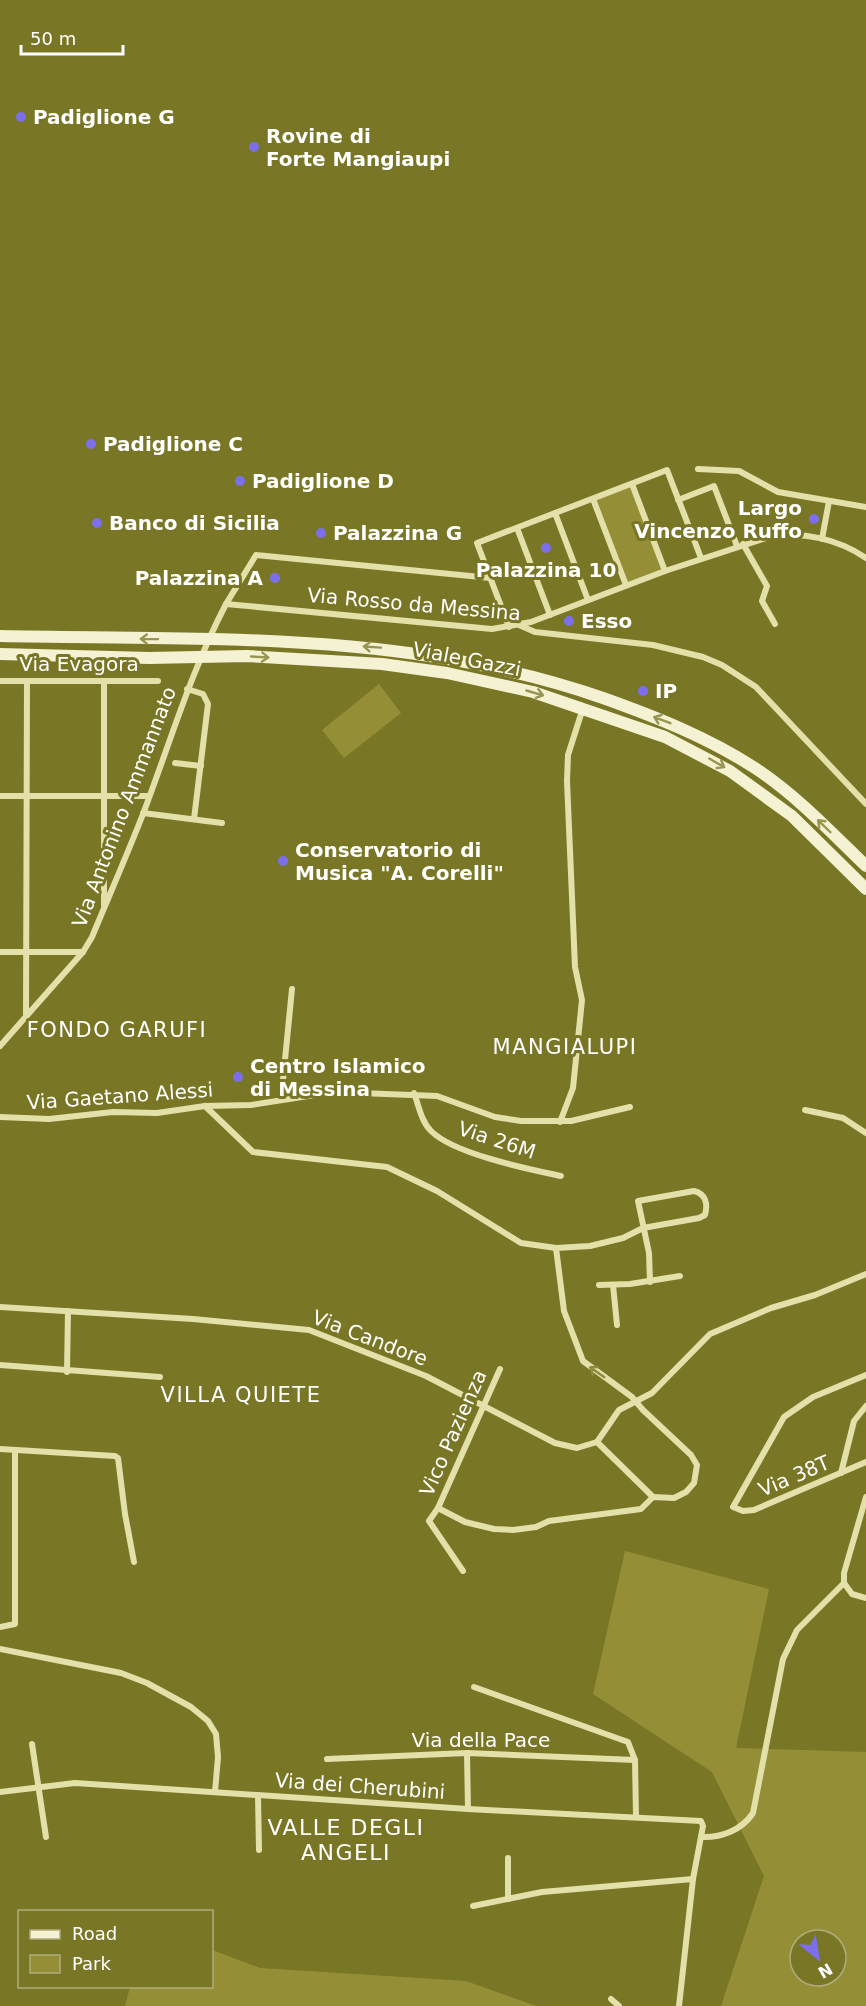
<svg xmlns="http://www.w3.org/2000/svg" width="866" height="2006" viewBox="0 0 866 2006" font-family="'DejaVu Sans',sans-serif">
<style>
.green{fill:#948f37;fill-rule:evenodd}
.lines{fill:none;stroke-linecap:round;stroke-linejoin:round}
.street{stroke:#e3e0a9;stroke-width:6}
.secondary{stroke:#f4f2d2;stroke-width:12}
.oneway{stroke:#989551}
.oneway2{stroke:#8e8b40}
.poi-dot{fill:#7c6fec;stroke:#797626;stroke-width:2}
.labels{text-anchor:middle;dominant-baseline:central;stroke-width:6;stroke-linejoin:round;paint-order:stroke}
.poi-label{font-size:20px;font-weight:bold;fill:#fff;stroke:#797626;text-anchor:start}
.street-label{font-size:20px;fill:#fff;stroke:#797626}
.neighbourhood-label{font-size:21px;letter-spacing:1.5px;fill:#fff;stroke:#797626}
.quarter-label{font-size:22px;letter-spacing:1.5px;fill:#fff;stroke:#797626}
</style>
<rect width="100%" height="100%" fill="#797626"/>
<!-- green -->
<g class="green">
<polygon points="632,484 665,571 626,585 593,499"/>
<polygon points="379,684 401,713 344,758 322,730"/>
<path d="M625,1551L769,1589L736,1748L866,1752V2006H721L764,1876L712,1772L593,1694ZM800,1940H836V1976H800Z"/>
<polygon points="212,1950 260,1968 466,1981 536,2006 125,2006 130,1987 212,1986"/>
</g>
<g class="lines">
<!-- street -->
<g class="street">
<polyline points="698,469 739,471 778,492 866,507"/>
<polyline points="632,484 665,571"/>
<polyline points="593,499 626,585"/>
<polyline points="678,500 714,486 737,546"/>
<polyline points="555,513 588,600"/>
<polyline points="517,528 550,615"/>
<polyline points="822,539 829,501"/>
<polyline points="743,544 767,586 762,601 775,624"/>
<polyline points="226,604 256,555 491,578"/>
<polyline points="519,625 535,632 653,645 703,657 722,665 756,687 866,804"/>
<polyline points="509,627 477,543 667,470 701,558"/>
<polyline points="0,681 158,681"/>
<polyline points="187,689 203,694 208,704 194,819"/>
<polyline points="175,763 201,766"/>
<polyline points="0,796 149,796"/>
<polyline points="143,813 222,823"/>
<polyline points="104,905 104,681"/>
<polyline points="0,952 83,952"/>
<polyline points="26,1016 27,681"/>
<path d="M0,1046L83,952L92,937C109,896 127,855 143,814C170,743 191,671 226,604L492,629L531,622L665,571L769,537C803,531 838,539 866,558"/>
<path d="M414,1093C419,1106 421,1121 431,1131C454,1154 528,1169 561,1176"/>
<polyline points="281,1100 292,989"/>
<path d="M205,1106L253,1152L387,1167L437,1191L521,1243L556,1248L590,1246L623,1238L643,1228L699,1218L705,1215C708,1204 706,1194 694,1191L638,1201L649,1253L650,1282"/>
<polyline points="805,1110 843,1118 866,1133"/>
<polyline points="0,1117 49,1119 113,1112 157,1113 205,1106 251,1105 334,1092 437,1096 495,1117 521,1121 571,1121 630,1107"/>
<polyline points="560,1122 573,1088 582,1000 575,967 567,781 568,755 583,708"/>
<polyline points="599,1285 630,1284 680,1276"/>
<polyline points="613,1285 617,1325"/>
<polyline points="0,1307 193,1319 309,1330 426,1376 555,1443 577,1448 597,1442"/>
<polyline points="0,1365 160,1377"/>
<polyline points="67,1372 68,1311"/>
<polyline points="866,1375 813,1397 784,1417 733,1507 743,1511 754,1510 866,1462"/>
<polyline points="597,1442 619,1410 652,1393 710,1334 771,1308 815,1295 866,1274"/>
<polyline points="597,1442 653,1497"/>
<polyline points="0,1449 115,1456 118,1458 125,1514 134,1562"/>
<polyline points="841,1473 854,1421 866,1406"/>
<polyline points="866,1497 844,1573 844,1583 852,1594 866,1598"/>
<polyline points="438,1508 465,1522 494,1529 513,1530 536,1527 549,1521 641,1509 653,1497 674,1498 686,1492 694,1483 697,1465 691,1455 643,1410 632,1397 583,1361 564,1311 556,1248"/>
<polyline points="463,1571 429,1521 438,1508 500,1369"/>
<polyline points="0,1627 15,1624 15,1451"/>
<polyline points="0,1649 121,1673 147,1683 191,1707 208,1721 216,1734 218,1757 215,1792"/>
<polyline points="474,1687 628,1742 635,1760 636,1817"/>
<polyline points="32,1744 46,1837"/>
<polyline points="467,1753 468,1809"/>
<polyline points="327,1759 467,1753 635,1760"/>
<polyline points="0,1792 75,1783 468,1809 701,1821 703,1826 693,1879 679,2006"/>
<polyline points="258,1796 259,1850"/>
<path d="M701,1837C721,1838 742,1830 753,1813L783,1659L797,1630L844,1583"/>
<polyline points="508,1858 508,1899"/>
<polyline points="473,1906 542,1892 693,1879"/>
<polyline points="611,1999 619,2006"/>
</g>
<!-- secondary -->
<g class="secondary">
<path d="M0,636C203,640 409,630 603,698C656,717 707,737 755,768C796,795 831,832 866,866"/>
<polyline points="0,654 149,658 247,656 382,664 447,673 533,692 665,737 730,771 792,816 866,889"/>
</g>
</g>
<!-- one-way arrows -->
<defs><path id="oneway-shaft" d="M-6 0H5M1.5-3L5.5 0L1.5 3" fill="none" stroke-width="1.6" stroke-linecap="round" stroke-linejoin="round" transform="scale(1.5)"/></defs>
<g class="oneway">
<use href="#oneway-shaft" transform="translate(149 639) rotate(-179)"/>
<use href="#oneway-shaft" transform="translate(372 647) rotate(-176)"/>
<use href="#oneway-shaft" transform="translate(260 657) rotate(3)"/>
<use href="#oneway-shaft" transform="translate(535 693) rotate(16)"/>
<use href="#oneway-shaft" transform="translate(662 720) rotate(-159)"/>
<use href="#oneway-shaft" transform="translate(717 763) rotate(30)"/>
<use href="#oneway-shaft" transform="translate(824 826) rotate(-136)"/>
</g>
<use class="oneway2" href="#oneway-shaft" transform="translate(597 1372) rotate(-145)"/>
<!-- markers -->
<g class="poi-dot">
<circle cx="21" cy="117" r="6"/>
<circle cx="254" cy="147" r="6"/>
<circle cx="91" cy="444" r="6"/>
<circle cx="240" cy="481" r="6"/>
<circle cx="814" cy="519" r="6"/>
<circle cx="97" cy="523" r="6"/>
<circle cx="321" cy="533" r="6"/>
<circle cx="546" cy="548" r="6"/>
<circle cx="275" cy="578" r="6"/>
<circle cx="569" cy="621" r="6"/>
<circle cx="643" cy="691" r="6"/>
<circle cx="283" cy="861" r="6"/>
<circle cx="238" cy="1077" r="6"/>
</g>
<g class="labels">
<!-- poi labels -->
<g class="poi-label">
<text x="33" y="117">Padiglione G</text>
<text x="266" y="136">Rovine di<tspan x="266" dy="23">Forte Mangiaupi</tspan></text>
<text x="103" y="444">Padiglione C</text>
<text x="252" y="481">Padiglione D</text>
<text x="802" y="508" text-anchor="end">Largo<tspan x="802" dy="23">Vincenzo Ruffo</tspan></text>
<text x="109" y="523">Banco di Sicilia</text>
<text x="333" y="533">Palazzina G</text>
<text x="546" y="570" text-anchor="middle">Palazzina 10</text>
<text x="263" y="578" text-anchor="end">Palazzina A</text>
<text x="581" y="621">Esso</text>
<text x="655" y="691">IP</text>
<text x="295" y="850">Conservatorio di<tspan x="295" dy="23">Musica "A. Corelli"</tspan></text>
<text x="250" y="1066">Centro Islamico<tspan x="250" dy="23">di Messina</tspan></text>
</g>
<!-- street labels -->
<g class="street-label">
<text transform="translate(414 604) rotate(5)">Via Rosso da Messina</text>
<text transform="translate(467 659) rotate(11)">Viale Gazzi</text>
<text x="79" y="664">Via Evagora</text>
<text transform="translate(124 807) rotate(-69)">Via Antonino Ammannato</text>
<text transform="translate(120 1096) rotate(-4)">Via Gaetano Alessi</text>
<text transform="translate(497 1140) rotate(18)">Via 26M</text>
<text transform="translate(370 1338) rotate(21)">Via Candore</text>
<text transform="translate(453 1433) rotate(-66)">Vico Pazienza</text>
<text transform="translate(794 1476) rotate(-23)">Via 38T</text>
<text x="481" y="1740">Via della Pace</text>
<text transform="translate(360 1786) rotate(4)">Via dei Cherubini</text>
</g>
<!-- neighbourhood labels -->
<g class="neighbourhood-label">
<text x="117" y="1030">FONDO GARUFI</text>
<text x="565" y="1047">MANGIALUPI</text>
<text x="241" y="1395">VILLA QUIETE</text>
</g>
<!-- quarter labels -->
<g class="quarter-label">
<text x="346" y="1827">VALLE DEGLI<tspan x="346" dy="25">ANGELI</tspan></text>
</g>
</g>
<!-- legend -->
<rect x="18" y="1910" width="195" height="78" fill="#797626" stroke="#afad7d" stroke-width="1.5"/>
<rect x="30" y="1930" width="30" height="9" fill="#f4f2d2" stroke="#afad7d" stroke-width="1.5"/>
<text x="72" y="1940" font-size="18" fill="#ffffff">Road</text>
<rect x="30" y="1955" width="30" height="18" fill="#948f37" stroke="#afad7d" stroke-width="1.5"/>
<text x="72" y="1970" font-size="18" fill="#ffffff">Park</text>
<!-- north arrow -->
<g transform="translate(818 1958) rotate(150)"><circle r="28" fill="#797626" stroke="#afad7d" stroke-width="1.5"/>
<path d="M0-4.5L10 22L0 15L-10 22Z" fill="#7c6fec"/>
<text y="-9" font-size="16" font-weight="bold" text-anchor="middle" fill="#ffffff">N</text>
</g>
<!-- scale -->
<path d="M21 45v9h102v-9" fill="none" stroke="#ffffff" stroke-width="3"/>
<text x="30" y="45" font-size="18" fill="#ffffff" stroke="#797626" stroke-width="4.5" paint-order="stroke">50 m</text>
</svg>
